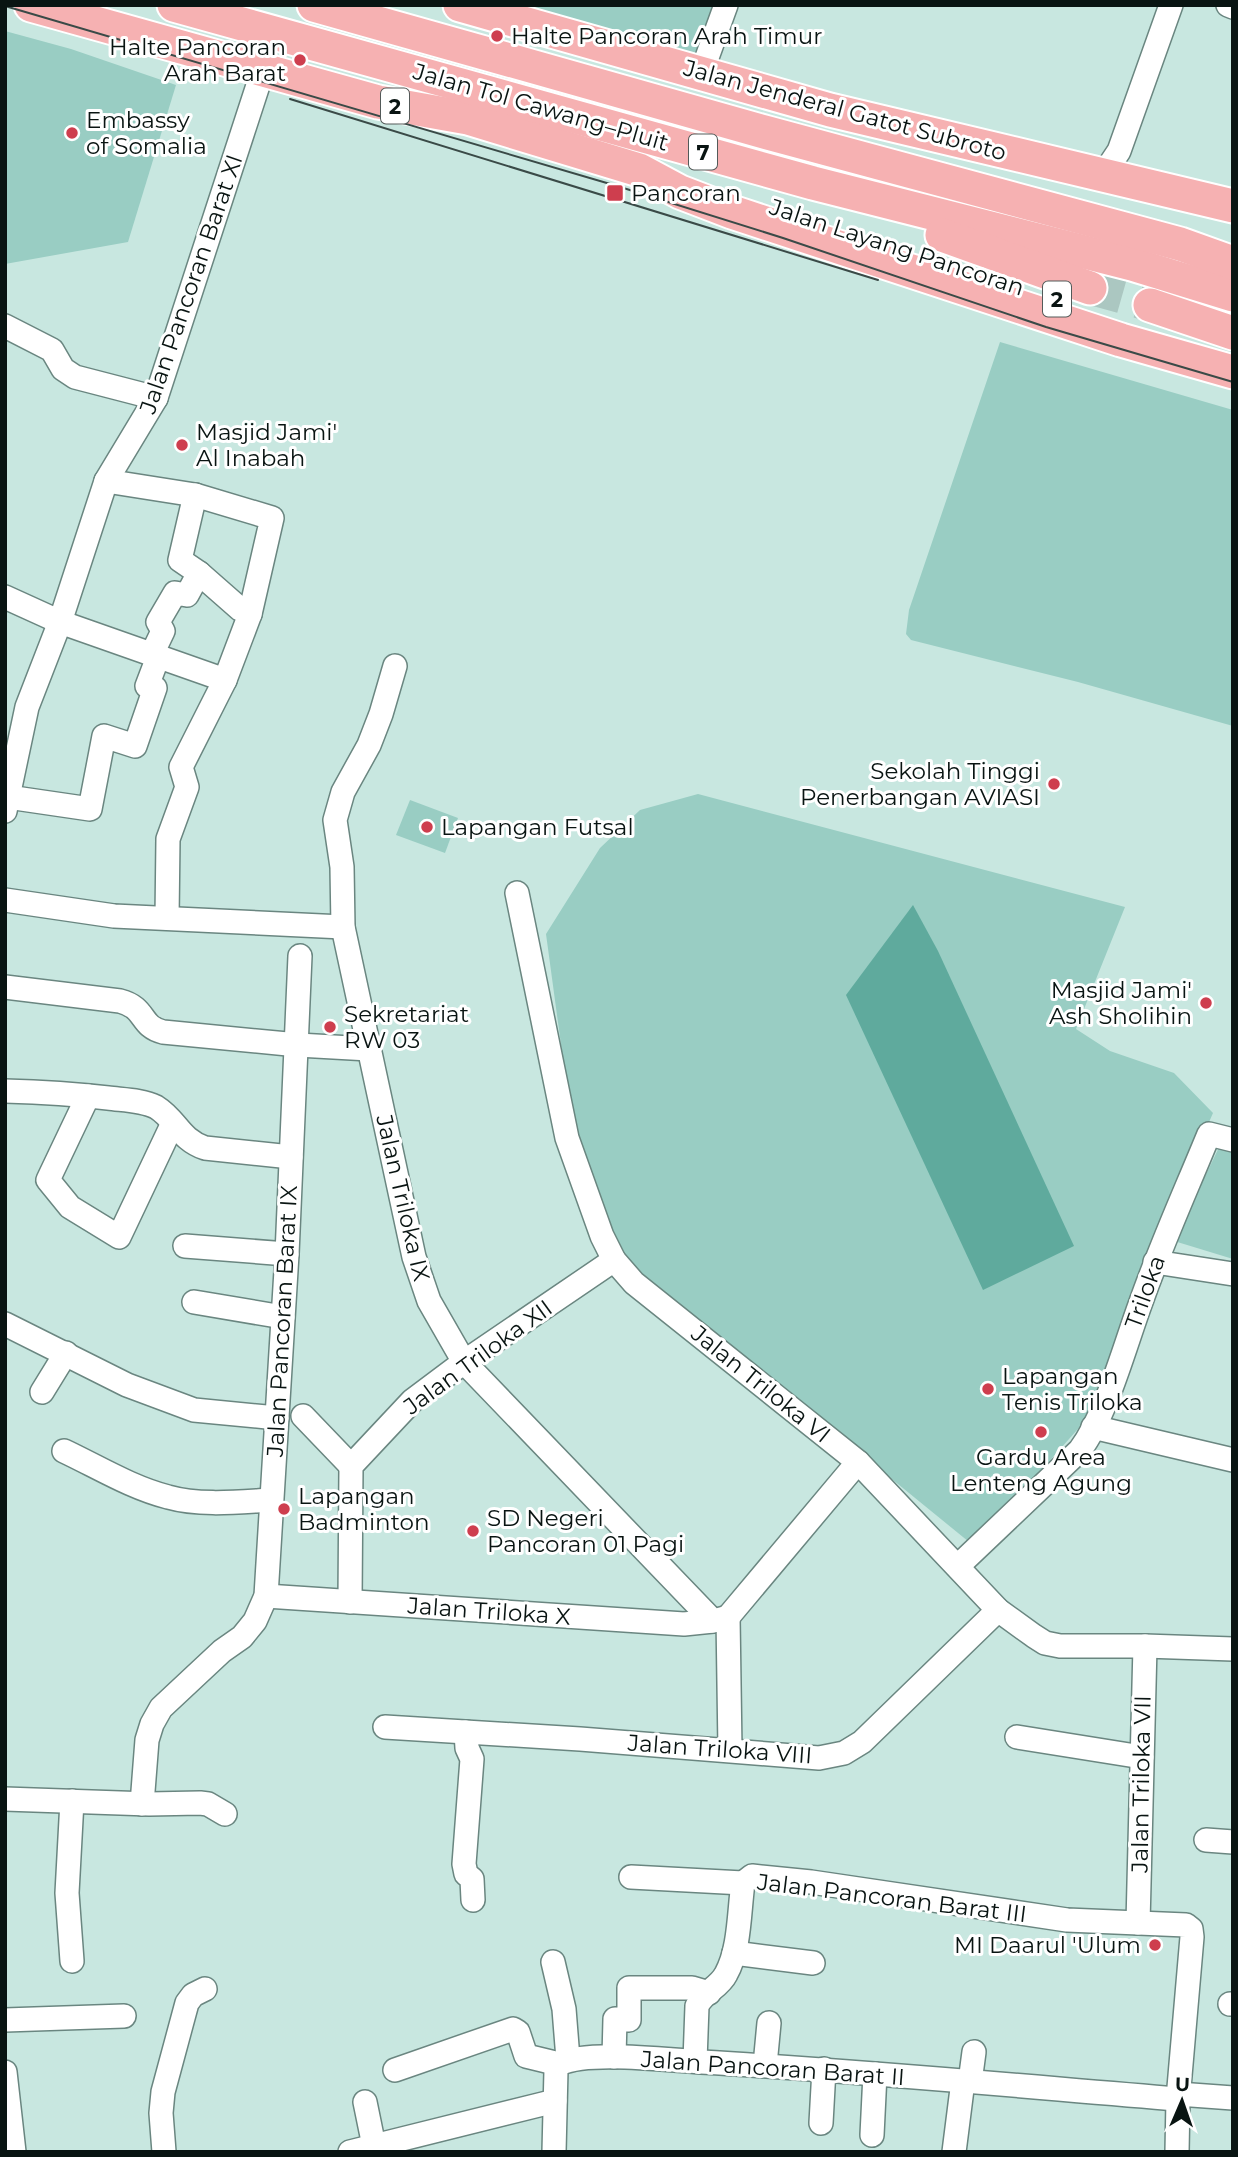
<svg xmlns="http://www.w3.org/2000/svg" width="1238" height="2157" viewBox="0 0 1238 2157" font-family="Montserrat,sans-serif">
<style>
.green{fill:#99cdc3}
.water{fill:#5faa9d}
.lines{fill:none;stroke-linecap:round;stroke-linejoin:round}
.highway-tunnel{stroke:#abc7c1;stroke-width:33;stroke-dasharray:33 17;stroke-linecap:butt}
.minor-casing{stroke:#6a8680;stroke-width:26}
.highway-casing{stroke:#fff;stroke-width:37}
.minor{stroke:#fff;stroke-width:23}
.highway{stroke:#f6b1b2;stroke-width:33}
.tram{stroke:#3a4a47;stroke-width:2}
.poi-dot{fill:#ce3e4e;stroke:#fff;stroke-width:2.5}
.labels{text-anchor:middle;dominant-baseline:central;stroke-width:6;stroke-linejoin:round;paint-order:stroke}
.shield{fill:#fff;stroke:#535a59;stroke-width:2}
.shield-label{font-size:21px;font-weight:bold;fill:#091412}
.poi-label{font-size:23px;fill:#091412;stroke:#fff;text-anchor:start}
.street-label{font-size:23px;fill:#091412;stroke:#fff}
</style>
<rect width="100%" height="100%" fill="#c8e7e0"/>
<!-- green -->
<g class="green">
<polygon points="480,5 718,5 711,23 690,61"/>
<polygon points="5,31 71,49 176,85 128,242 5,264"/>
<polygon points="1000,342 1233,410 1233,726 1078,682 911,640 906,634 909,610"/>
<polygon points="698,794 1125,907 1076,1029 1110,1051 1174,1073 1213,1113 1156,1243 1085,1421 974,1546 623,1260 576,1155 546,934 600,848 640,810"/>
<polygon points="410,800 458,818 445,853 396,835"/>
<polygon points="1223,1139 1233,1142 1233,1259 1174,1241"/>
</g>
<!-- water -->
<polygon class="water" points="913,905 938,951 1074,1246 983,1290 846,995"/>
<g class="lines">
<!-- highway-tunnel -->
<polyline class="highway-tunnel" points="1090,288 1150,305"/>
<!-- minor casing -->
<g class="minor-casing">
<g id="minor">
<polyline points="1228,5 1233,7"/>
<polyline points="701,74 726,5"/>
<polyline points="1097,173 1109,166 1119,151 1171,5"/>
<polyline points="5,326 52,350 63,369 75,377 156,398"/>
<polyline points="106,481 195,495 272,518 250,614 225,680 181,767 187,787 168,839 167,918"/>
<polyline points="195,495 180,560 199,573 240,609 250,614"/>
<polyline points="5,597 60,622 225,680"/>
<polyline points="152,654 163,631 158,622 175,593 187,595 199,573"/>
<polyline points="395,666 381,714 369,745 343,792 335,820 342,867 343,927 414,1257 429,1301 464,1362 713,1621 728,1617 730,1750"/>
<polyline points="8,797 90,809 104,736 135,746 155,688 147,686 158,657"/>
<polyline points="5,811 27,707 60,622 106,481 156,398 263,70"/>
<polyline points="517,893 567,1138 602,1236 614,1260 634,1283 858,1462 998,1610 1034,1636 1045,1643 1060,1646 1145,1646 1233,1649"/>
<polyline points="5,900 114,916 343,927"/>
<path d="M5,987L120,1001C147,1008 139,1026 163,1032L298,1045L369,1049"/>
<path d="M5,1091C40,1092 74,1094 108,1098C123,1100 142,1100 156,1107C177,1120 179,1139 205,1148L291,1157"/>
<polyline points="88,1096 48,1180 70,1207 119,1237 173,1123"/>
<polyline points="185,1246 287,1254"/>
<polyline points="1155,1262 1233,1274"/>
<polyline points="194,1302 283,1317"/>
<polyline points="5,1324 127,1385 194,1410 277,1418"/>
<polyline points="42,1392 66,1353"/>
<polyline points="303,1416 351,1466"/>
<polyline points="1093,1427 1233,1460"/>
<path d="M64,1451C98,1467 132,1488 168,1497C200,1506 238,1502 271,1500"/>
<path d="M958,1566L1080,1450C1107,1414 1125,1345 1141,1302C1161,1245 1186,1190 1209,1134L1233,1140"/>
<polyline points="266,1596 684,1624 713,1621"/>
<polyline points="350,1602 351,1466 412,1401 464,1362 614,1260"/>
<polyline points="728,1617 858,1462"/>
<polyline points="385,1727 580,1739 819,1758 844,1753 862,1742 998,1610"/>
<polyline points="466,1732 467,1748 472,1759 464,1864 466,1874 472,1879 473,1900"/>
<polyline points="1017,1737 1142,1757"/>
<polyline points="5,1799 149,1804 200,1803 208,1804 225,1814"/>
<polyline points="142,1804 147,1740 152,1724 161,1708 222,1651 242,1637 255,1621 266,1596 287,1254 300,956"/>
<polyline points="1206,1840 1233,1842"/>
<polyline points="631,1877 743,1883"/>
<polyline points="1138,1923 1145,1646"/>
<polyline points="734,1953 813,1963"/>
<polyline points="72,1961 67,1893 72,1801"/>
<polyline points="553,1962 564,2009 568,2059"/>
<polyline points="1230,2004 1233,2004"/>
<polyline points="5,2020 124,2016"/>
<polyline points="614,2057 615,2019 629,2020 629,1988 692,1988 709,1993"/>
<path d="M695,2061L697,2006C703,1992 719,1988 726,1974C740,1949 739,1911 743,1883L752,1876L811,1882L1067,1920L1186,1925L1191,1929L1192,1937L1178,2099L1177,2152"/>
<polyline points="765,2065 769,2023"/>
<path d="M395,2070L513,2029L518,2032L526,2056L559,2064C588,2050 666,2060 701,2062C860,2071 1019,2086 1178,2099"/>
<polyline points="5,2072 14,2152"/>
<polyline points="970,2082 974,2052"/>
<polyline points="1178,2094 1233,2098"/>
<polyline points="365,2102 374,2146"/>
<polyline points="821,2123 824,2069"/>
<polyline points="872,2135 875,2074"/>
<polyline points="164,2152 161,2113 163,2092 187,2003 193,1995 205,1989"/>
<polyline points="350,2152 555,2101"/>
<polyline points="554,2152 556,2070 559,2064"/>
<polyline points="954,2152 963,2081"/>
</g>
</g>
<!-- highway casing -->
<g class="highway-casing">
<g id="highway">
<polyline points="31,5 378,102 468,118 639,170 680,192 732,212 1121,340 1233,372"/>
<polyline points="174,5 813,183 1132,264 1233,295"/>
<polyline points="314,5 768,133 1180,244 1233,263"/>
<polyline points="460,5 830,110 1233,206"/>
<polyline points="942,235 1090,288"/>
<polyline points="1150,305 1233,333"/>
</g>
</g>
<!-- minor -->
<use href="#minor" class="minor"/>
<!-- highway -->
<use href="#highway" class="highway"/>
<!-- tram -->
<g class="tram">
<polyline points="5,6 617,186 783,238 1046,327 1233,382"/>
<polyline points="290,99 878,280"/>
</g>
</g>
<!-- markers -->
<g class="poi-dot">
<circle cx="497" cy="36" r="7"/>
<circle cx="300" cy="60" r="7"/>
<circle cx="72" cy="133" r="7"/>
<rect x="606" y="184" width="18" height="18" rx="3.5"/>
<circle cx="182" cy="445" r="7"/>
<circle cx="1054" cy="784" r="7"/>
<circle cx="427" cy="827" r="7"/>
<circle cx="1206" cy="1003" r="7"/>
<circle cx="330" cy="1027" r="7"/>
<circle cx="988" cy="1389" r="7"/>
<circle cx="1041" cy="1432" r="7"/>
<circle cx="284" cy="1509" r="7"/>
<circle cx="473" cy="1531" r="7"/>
<circle cx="1155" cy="1945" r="7"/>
</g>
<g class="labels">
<!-- shield labels -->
<g class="shield">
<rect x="381" y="88.5" width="28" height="35" rx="5"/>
<rect x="689" y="134.5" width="28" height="35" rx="5"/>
<rect x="1043" y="281.5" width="28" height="35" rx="5"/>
</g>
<g class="shield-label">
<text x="395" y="106">2</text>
<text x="703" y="152">7</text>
<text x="1057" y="299">2</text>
</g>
<!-- poi labels -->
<g class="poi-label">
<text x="511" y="36">Halte Pancoran Arah Timur</text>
<text x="286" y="47" text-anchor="end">Halte Pancoran<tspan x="286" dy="26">Arah Barat</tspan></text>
<text x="86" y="120">Embassy<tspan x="86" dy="26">of Somalia</tspan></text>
<text x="631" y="193">Pancoran</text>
<text x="196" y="432">Masjid Jami'<tspan x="196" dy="26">Al Inabah</tspan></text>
<text x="1040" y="771" text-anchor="end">Sekolah Tinggi<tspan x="1040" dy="26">Penerbangan AVIASI</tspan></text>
<text x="441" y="827">Lapangan Futsal</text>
<text x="1192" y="990" text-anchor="end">Masjid Jami'<tspan x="1192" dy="26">Ash Sholihin</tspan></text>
<text x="344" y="1014">Sekretariat<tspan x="344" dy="26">RW 03</tspan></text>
<text x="1002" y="1376">Lapangan<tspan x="1002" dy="26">Tenis Triloka</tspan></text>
<text x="1041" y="1457" text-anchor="middle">Gardu Area<tspan x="1041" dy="26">Lenteng Agung</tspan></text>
<text x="298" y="1496">Lapangan<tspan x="298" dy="26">Badminton</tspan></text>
<text x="487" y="1518">SD Negeri<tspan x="487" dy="26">Pancoran 01 Pagi</tspan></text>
<text x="1141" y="1945" text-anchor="end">MI Daarul 'Ulum</text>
</g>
<!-- street labels -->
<g class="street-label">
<text transform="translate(541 107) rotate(16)">Jalan Tol Cawang–Pluit</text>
<text transform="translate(845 110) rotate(15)">Jalan Jenderal Gatot Subroto</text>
<text transform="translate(897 247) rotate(18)">Jalan Layang Pancoran</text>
<text transform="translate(191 284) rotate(-71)">Jalan Pancoran Barat XI</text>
<text transform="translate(403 1198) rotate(77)">Jalan Triloka IX</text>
<text transform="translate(1145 1292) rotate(-70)">Triloka</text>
<text transform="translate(282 1321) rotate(-87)">Jalan Pancoran Barat IX</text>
<text transform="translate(478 1357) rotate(-36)">Jalan Triloka XII</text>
<text transform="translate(761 1384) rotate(39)">Jalan Triloka VI</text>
<text transform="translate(489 1611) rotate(4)">Jalan Triloka X</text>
<text transform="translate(720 1749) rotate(4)">Jalan Triloka VIII</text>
<text transform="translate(1141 1784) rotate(-89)">Jalan Triloka VII</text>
<text transform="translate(892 1898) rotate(7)">Jalan Pancoran Barat III</text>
<text transform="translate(773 2068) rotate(4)">Jalan Pancoran Barat II</text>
</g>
</g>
<!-- border -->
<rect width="1238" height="2157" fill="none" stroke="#091412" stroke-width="14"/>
<!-- north arrow -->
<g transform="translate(1182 2101) rotate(2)" stroke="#ffffff" stroke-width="5" paint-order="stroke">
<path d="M0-5L12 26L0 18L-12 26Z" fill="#091412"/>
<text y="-10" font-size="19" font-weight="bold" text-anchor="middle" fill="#091412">U</text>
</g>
</svg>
